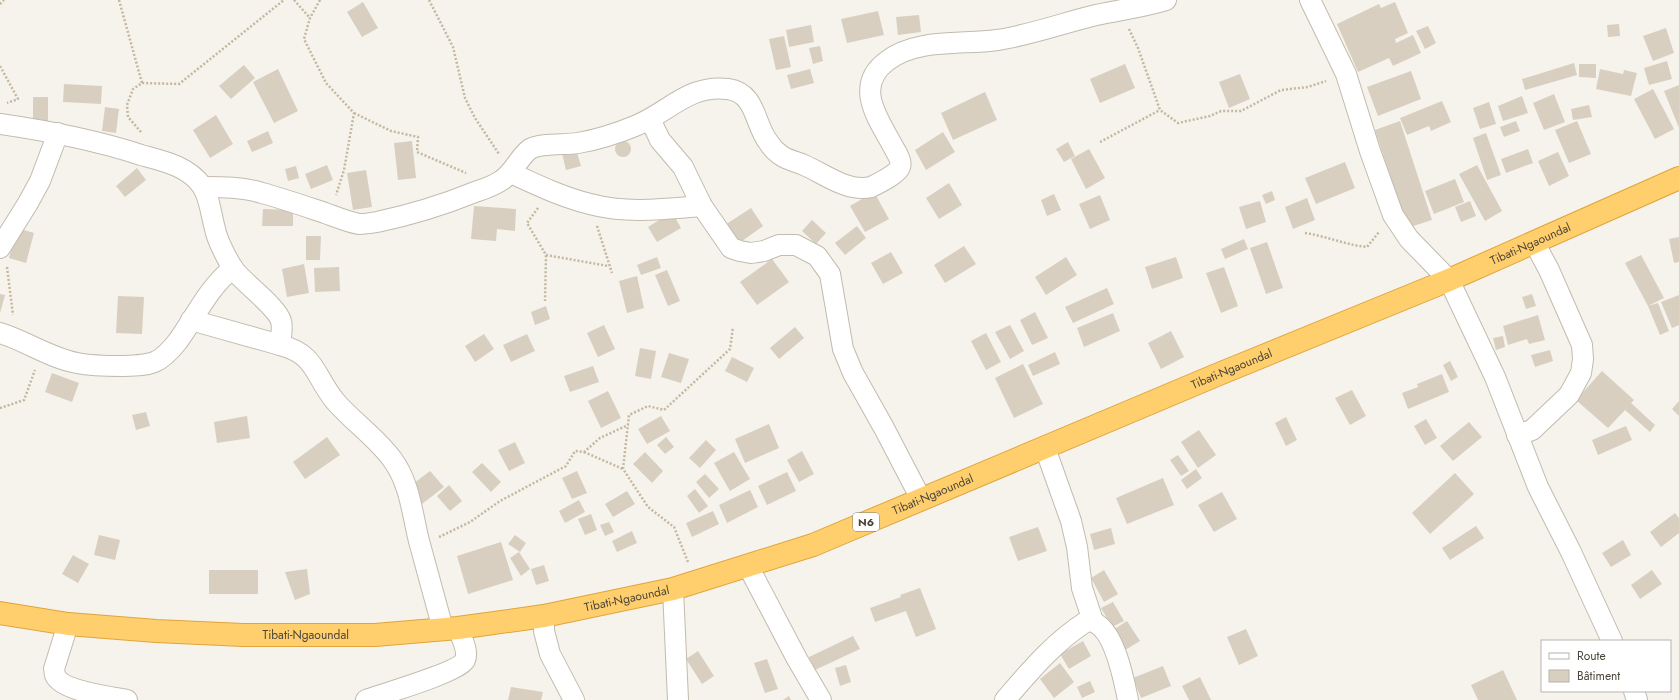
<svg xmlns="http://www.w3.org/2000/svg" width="1679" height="700" viewBox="0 0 1679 700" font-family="Jost,sans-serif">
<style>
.building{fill:#d8cfc1}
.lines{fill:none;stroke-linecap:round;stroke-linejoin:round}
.street-casing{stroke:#c2bbae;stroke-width:22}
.highway-casing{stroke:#e0a43c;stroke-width:24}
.path{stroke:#c4b79f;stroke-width:2.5;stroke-dasharray:2 2;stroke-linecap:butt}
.street{stroke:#fff;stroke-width:20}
.highway{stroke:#ffcf6e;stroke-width:22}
.labels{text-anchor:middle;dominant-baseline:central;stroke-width:3;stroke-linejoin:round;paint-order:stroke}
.shield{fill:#fff;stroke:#817c74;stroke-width:1}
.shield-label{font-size:11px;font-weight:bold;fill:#4b4439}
.street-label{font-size:12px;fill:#4b4439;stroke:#fff}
</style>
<rect width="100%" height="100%" fill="#f6f3ec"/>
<!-- building -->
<g class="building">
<polygon points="363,2 378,28 362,37 347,12"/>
<polygon points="1395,2 1408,33 1395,39 1396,43 1413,35 1421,53 1393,66 1389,58 1358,72 1337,24 1379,4 1381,8"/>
<polygon points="878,11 884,35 847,43 841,19"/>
<polygon points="919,15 921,32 898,35 896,17"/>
<polygon points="1619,24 1620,36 1608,37 1607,25"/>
<polygon points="811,25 814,42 789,47 786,30"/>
<polygon points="1428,26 1436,43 1425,49 1416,31"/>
<polygon points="1666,28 1674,53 1653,61 1643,36"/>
<polygon points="784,36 791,67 776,70 769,39"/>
<polygon points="820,46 823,61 813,64 809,48"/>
<polygon points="1667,61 1672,79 1649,85 1644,68"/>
<polygon points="1574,63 1577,75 1525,90 1522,79"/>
<polygon points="1125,64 1135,88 1100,103 1090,79"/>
<polygon points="1579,64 1596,64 1596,78 1579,77"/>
<polygon points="244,65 255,78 231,99 219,86"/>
<polygon points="278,69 298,111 274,123 253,82"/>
<polygon points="810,69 814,83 791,89 787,75"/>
<polygon points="1600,69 1623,74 1624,70 1637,73 1631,96 1596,89"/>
<polygon points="1411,71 1421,99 1378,116 1367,87"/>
<polygon points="1240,74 1250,99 1229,108 1219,82"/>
<polygon points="64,84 102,86 101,104 63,102"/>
<polygon points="1679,85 1679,128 1664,91"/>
<polygon points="1653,89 1674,129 1655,139 1634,99"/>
<polygon points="985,92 997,120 953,140 941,113"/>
<polygon points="1554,94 1565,122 1544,130 1533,103"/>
<polygon points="1522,96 1528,113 1503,121 1498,106"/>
<rect x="33" y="97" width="15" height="26"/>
<polygon points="1442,101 1451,122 1431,131 1429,126 1407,135 1400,118"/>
<polygon points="1489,102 1496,124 1480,129 1473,108"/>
<polygon points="1589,105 1592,117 1573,120 1571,109"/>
<polygon points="105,107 119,109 116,133 102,131"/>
<polygon points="216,115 233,144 210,158 193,130"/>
<polygon points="1400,121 1432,220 1407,228 1375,130"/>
<polygon points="1516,121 1520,131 1504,137 1500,127"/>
<polygon points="1577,121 1591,154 1569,163 1555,130"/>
<polygon points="268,131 273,143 252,152 247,141"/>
<polygon points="943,132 955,152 926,170 915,150"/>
<polygon points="1486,133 1501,175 1487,180 1473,138"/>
<polygon points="412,141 416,178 398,180 394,143"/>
<circle cx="623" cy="149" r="8"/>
<polygon points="1068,142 1075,156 1064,162 1056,149"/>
<polygon points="576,149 581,166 566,170 562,153"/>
<polygon points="1089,149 1105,178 1086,189 1071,159"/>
<polygon points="1528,149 1533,163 1506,173 1501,159"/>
<polygon points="1558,152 1569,176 1549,186 1538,161"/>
<polygon points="1345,162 1355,188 1316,204 1305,178"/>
<polygon points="327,165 333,180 311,189 305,174"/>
<polygon points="1477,165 1502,211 1485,221 1459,174"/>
<polygon points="296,166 299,178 288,181 285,169"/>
<polygon points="137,168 146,180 125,197 116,186"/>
<polygon points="366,170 372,207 353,210 347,173"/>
<polygon points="1455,179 1464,202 1434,214 1425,191"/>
<polygon points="949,183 962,205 939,219 926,198"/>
<polygon points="1272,191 1275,200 1266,204 1262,195"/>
<polygon points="874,192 889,219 865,232 850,206"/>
<polygon points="1054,194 1061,210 1047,216 1041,200"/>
<polygon points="1100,195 1110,220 1090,229 1079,204"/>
<polygon points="1307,198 1315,220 1293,229 1285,207"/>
<polygon points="1260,201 1266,222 1246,229 1239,207"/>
<polygon points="1470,201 1476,216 1461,222 1455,207"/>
<polygon points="474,206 516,209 515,231 497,229 496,241 471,239"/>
<polygon points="751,208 763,226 738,244 725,225"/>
<polygon points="263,209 293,210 293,226 262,226"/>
<polygon points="672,212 681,228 657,242 648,227"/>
<polygon points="812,220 826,233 816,244 802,231"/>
<polygon points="857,226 866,238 845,255 835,243"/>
<polygon points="17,228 34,233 26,263 9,258"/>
<polygon points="306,236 321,236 320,260 306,260"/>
<polygon points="1679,237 1679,262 1674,263 1669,239"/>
<polygon points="1244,239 1248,249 1225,259 1221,249"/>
<polygon points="1267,242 1283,288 1266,294 1250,248"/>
<polygon points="964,246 976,264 945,283 934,265"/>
<polygon points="891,252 903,273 883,284 871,263"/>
<polygon points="1641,255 1664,298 1648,306 1658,303 1669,331 1660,335 1648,306 1625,263"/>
<polygon points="657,257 661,268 641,275 637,265"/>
<polygon points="1066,257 1077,275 1046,295 1035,277"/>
<polygon points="1176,257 1183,278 1152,289 1145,267"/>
<polygon points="772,259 789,282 757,305 740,282"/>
<polygon points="304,264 309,293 287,297 282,269"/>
<polygon points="339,267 340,291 315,292 314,268"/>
<polygon points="1224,267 1238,306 1221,313 1206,273"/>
<polygon points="667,270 680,301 668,306 655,275"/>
<polygon points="637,276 644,308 627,313 619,281"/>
<polygon points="1107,288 1114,304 1073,323 1065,307"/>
<polygon points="0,294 5,295 0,313"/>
<polygon points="1532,294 1536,306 1526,309 1522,297"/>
<polygon points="1679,295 1679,325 1672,328 1661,302"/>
<polygon points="118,296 144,297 142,334 116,333"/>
<polygon points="546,306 550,319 535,325 531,312"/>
<polygon points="1035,312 1048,338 1032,345 1020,320"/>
<polygon points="1113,313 1120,331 1084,347 1077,328"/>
<polygon points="1538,315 1545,340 1529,344 1527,339 1508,345 1503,326"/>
<polygon points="604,325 615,349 598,357 587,333"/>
<polygon points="1010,325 1024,351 1010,359 995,332"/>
<polygon points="795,327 804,338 779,359 770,348"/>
<polygon points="1171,331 1184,357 1161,369 1148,343"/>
<polygon points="986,333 1001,362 986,370 971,341"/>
<polygon points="484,334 494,349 475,362 465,346"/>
<polygon points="527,334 535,351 511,362 503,345"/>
<polygon points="1503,336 1505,347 1496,350 1493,338"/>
<polygon points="640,348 656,351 651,379 635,376"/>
<polygon points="1550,350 1553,361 1535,367 1531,355"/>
<polygon points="1055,352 1060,364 1033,376 1028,365"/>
<polygon points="669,353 689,359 681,383 661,377"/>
<polygon points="732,357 754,368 747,382 725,371"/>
<polygon points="1450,361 1458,377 1451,381 1443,365"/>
<polygon points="1023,364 1043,404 1014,418 995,378"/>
<polygon points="593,366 599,382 570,392 564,376"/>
<polygon points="1602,371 1634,400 1631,403 1655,425 1650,432 1625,410 1608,428 1576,400"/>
<polygon points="52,373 79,383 72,402 45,392"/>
<polygon points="1442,374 1449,392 1408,409 1402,393 1418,387 1417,384"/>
<polygon points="1352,390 1366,416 1350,425 1335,398"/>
<polygon points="608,391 621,418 601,428 588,401"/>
<polygon points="1679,401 1679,416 1672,409"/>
<polygon points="146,412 150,426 136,430 132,415"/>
<polygon points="247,416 250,438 217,443 214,422"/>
<polygon points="661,416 670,431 647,444 638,429"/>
<polygon points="1286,417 1297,440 1286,446 1275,423"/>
<polygon points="1426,419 1437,438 1425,445 1414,426"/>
<polygon points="1469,422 1482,437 1453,461 1440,446"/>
<polygon points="769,424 779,448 745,463 735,439"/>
<polygon points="1626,426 1632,440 1598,455 1592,440"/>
<polygon points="1199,430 1216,455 1198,468 1181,442"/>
<polygon points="327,437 340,455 305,479 293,462"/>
<polygon points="666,437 674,447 665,454 657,445"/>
<polygon points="706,440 716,450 700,468 689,458"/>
<polygon points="515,442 525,463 509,471 498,450"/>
<polygon points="802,451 814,474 799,482 787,460"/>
<polygon points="645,452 663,471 652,483 633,464"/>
<polygon points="734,452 750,479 730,491 714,463"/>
<polygon points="1178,455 1189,471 1181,476 1170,460"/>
<polygon points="482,463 501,482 491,492 472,472"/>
<polygon points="1196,469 1202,478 1187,489 1181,480"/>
<polygon points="430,471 444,487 422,504 409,487"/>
<polygon points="577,471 587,493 572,499 562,478"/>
<polygon points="787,472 796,491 767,505 758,486"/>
<polygon points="1455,473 1474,494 1430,534 1412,513"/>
<polygon points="705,474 719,489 709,498 696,482"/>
<polygon points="1163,478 1174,505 1127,524 1116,498"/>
<polygon points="449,485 462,501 450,511 437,496"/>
<polygon points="695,489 708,506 699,513 687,496"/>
<polygon points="750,490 758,507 727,523 719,505"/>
<polygon points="627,491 635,504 613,517 605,504"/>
<polygon points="1222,492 1237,519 1214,532 1198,505"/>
<polygon points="579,500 585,512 565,523 559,511"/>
<polygon points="713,511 719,524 692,537 686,523"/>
<polygon points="1675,513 1679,518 1679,533 1661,547 1650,532"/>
<polygon points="591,514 597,530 585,535 578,519"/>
<polygon points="609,522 614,532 605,536 600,525"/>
<polygon points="1476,526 1484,538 1450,560 1442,548"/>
<polygon points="1038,527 1047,551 1018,561 1009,537"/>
<polygon points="1111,528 1115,544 1094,550 1090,534"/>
<polygon points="632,531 637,543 617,552 612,541"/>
<polygon points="99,535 120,540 115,560 94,555"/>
<polygon points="515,535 526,543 520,552 508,544"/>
<polygon points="1623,540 1631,555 1611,567 1602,553"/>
<polygon points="501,542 513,580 468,594 457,556"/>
<polygon points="519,552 530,569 521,576 510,558"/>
<polygon points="73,555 89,564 78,583 62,574"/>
<polygon points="544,565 549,581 536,585 531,569"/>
<polygon points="307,569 310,594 295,600 285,572"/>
<rect x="209" y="570" width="49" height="24"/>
<polygon points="1104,570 1118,594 1104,602 1091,578"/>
<polygon points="1652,570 1662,584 1640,599 1631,585"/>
<polygon points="920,588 936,629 916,637 906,611 875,622 870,608 901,597 900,595"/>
<polygon points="1113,602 1124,621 1112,627 1101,608"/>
<polygon points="1127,621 1140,641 1125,650 1113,630"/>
<polygon points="1246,629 1258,656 1239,665 1227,637"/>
<polygon points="853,636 860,649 815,670 809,657"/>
<polygon points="1083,641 1091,656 1069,669 1060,654"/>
<polygon points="698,651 714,676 702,684 686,659"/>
<polygon points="767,659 778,689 765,693 754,663"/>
<polygon points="1060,663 1074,682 1054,698 1040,679"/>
<polygon points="846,665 851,682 840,686 835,668"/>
<polygon points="1163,666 1171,686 1141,698 1133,678"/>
<polygon points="1503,670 1517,700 1478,700 1471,685"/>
<polygon points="1200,677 1211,700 1189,700 1182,686"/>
<polygon points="1090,681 1095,692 1082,698 1077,687"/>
<polygon points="511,687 543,692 541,700 508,700"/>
<polygon points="789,696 791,700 783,700"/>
</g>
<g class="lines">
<!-- street casing -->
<g class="street-casing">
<g id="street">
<polyline points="1310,0 1346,74 1370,151 1393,215 1409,239 1449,280 1495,377 1538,487 1571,552 1612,641"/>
<polyline points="650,119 660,140 683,167 702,206 731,248 740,251 751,253 764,251 779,245 796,245 817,256 830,274 843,349 853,373 884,428 921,499"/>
<path d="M0,124C48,131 95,140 141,155C163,161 188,166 202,186C210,198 211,215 215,229C217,240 228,261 234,270C245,284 277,307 281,321C283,328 281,337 280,345C316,354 314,375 335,401C352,421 376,437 392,459C410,483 412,513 419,541C427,571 435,600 443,629"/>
<path d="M511,173C537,185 562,197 590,204C627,214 665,209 702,206"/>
<path d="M203,187C223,187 243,187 262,193C284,199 304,206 325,213C336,217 348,222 359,224C365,224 371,223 377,222C410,215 443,205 475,192C484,189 494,186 502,180C514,172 519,157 530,149C541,143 565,145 578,143C596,140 618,133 635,126C668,113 688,84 728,89C757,93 754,125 769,143C772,148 777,153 782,156C788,160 797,162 804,165C823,173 848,193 871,187C877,184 898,174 900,167C902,162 898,155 895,150C880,121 852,87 887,61C916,38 963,45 997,40C1031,35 1063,23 1096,15C1119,10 1144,7 1166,0"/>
<polyline points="0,248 28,203 40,181 58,133"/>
<polyline points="191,320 280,345"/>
<path d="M0,333C26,341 50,358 77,363C92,366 108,366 123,366C152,365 159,365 178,341C196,316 208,288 233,268"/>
<polyline points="1517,435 1532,430 1569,395 1581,373 1583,359 1582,345 1549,270 1534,242"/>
<polyline points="1045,448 1071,521 1077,547 1082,588 1093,621"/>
<polyline points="748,566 797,659 821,700"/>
<polyline points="673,589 678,700"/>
<polyline points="544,616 544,631 550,654 574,700"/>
<path d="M68,624L54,669C55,671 54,673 55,675C61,691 112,697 127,700"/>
<polyline points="1634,691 1637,700"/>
<path d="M366,700C383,694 459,672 465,660C469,651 461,637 458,628"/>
<path d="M1005,700C1030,671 1054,642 1087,621C1113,621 1124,680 1128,700"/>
</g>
</g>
<!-- highway casing -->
<g class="highway-casing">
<g id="highway">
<path id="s1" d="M0,613L68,624L156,631L243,635H375L458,628L544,616L673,589L813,545L1219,374L1449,280L1679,178"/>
</g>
</g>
<!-- path -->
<g class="path">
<polyline points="119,0 142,83"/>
<polyline points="294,0 310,18"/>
<polyline points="320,0 310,18 304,39 326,83 354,113 344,170 336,195"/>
<polyline points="429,0 453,47 465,98 475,118 499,154"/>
<polyline points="0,4 4,0"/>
<polyline points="1129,29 1138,48 1160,110 1178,123 1210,116 1221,111 1241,111 1281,90 1308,87 1326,81"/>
<polyline points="0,66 18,99 7,103"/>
<polyline points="354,113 391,131 418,137 417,152 466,173"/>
<polyline points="141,132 128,117 127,105 133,89 142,83 179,84 284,0"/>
<polyline points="1100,142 1160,110"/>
<polyline points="538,208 527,223 546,255 545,301"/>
<polyline points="597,226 612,273"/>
<path d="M1305,233C1326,236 1346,245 1367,247L1379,232"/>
<polyline points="546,255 608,266"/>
<polyline points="7,267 13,315"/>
<polyline points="0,408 24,400 35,370"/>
<polyline points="584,452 623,469"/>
<polyline points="439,537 470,522 500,501 566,466 575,451 584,452 600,438 628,425"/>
<polyline points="688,562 674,527 648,507 623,469 629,415 648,406 664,410 730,349 733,327"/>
</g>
<!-- street -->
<use href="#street" class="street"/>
<!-- highway -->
<use href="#highway" class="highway"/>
</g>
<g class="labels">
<!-- shield labels -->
<rect class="shield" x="853" y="513" width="26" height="18" rx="3"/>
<g class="shield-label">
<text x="866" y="522">N6</text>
</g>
<!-- street labels -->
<g class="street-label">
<text stroke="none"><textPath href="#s1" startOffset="1603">Tibati-Ngaoundal</textPath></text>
<text stroke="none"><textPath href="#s1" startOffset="1279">Tibati-Ngaoundal</textPath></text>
<text stroke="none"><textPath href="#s1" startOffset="955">Tibati-Ngaoundal</textPath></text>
<text stroke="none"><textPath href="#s1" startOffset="631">Tibati-Ngaoundal</textPath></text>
<text stroke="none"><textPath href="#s1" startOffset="307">Tibati-Ngaoundal</textPath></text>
</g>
</g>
<!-- legend -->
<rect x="1541" y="640" width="130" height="52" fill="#ffffff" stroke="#b7b4b0"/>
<rect x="1549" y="653" width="20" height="6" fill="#ffffff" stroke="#b7b4b0"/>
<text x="1577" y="660" font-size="12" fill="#4b4439">Route</text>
<rect x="1549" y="670" width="20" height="12" fill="#d8cfc1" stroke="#b7b4b0"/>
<text x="1577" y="680" font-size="12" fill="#4b4439">Bâtiment</text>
</svg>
